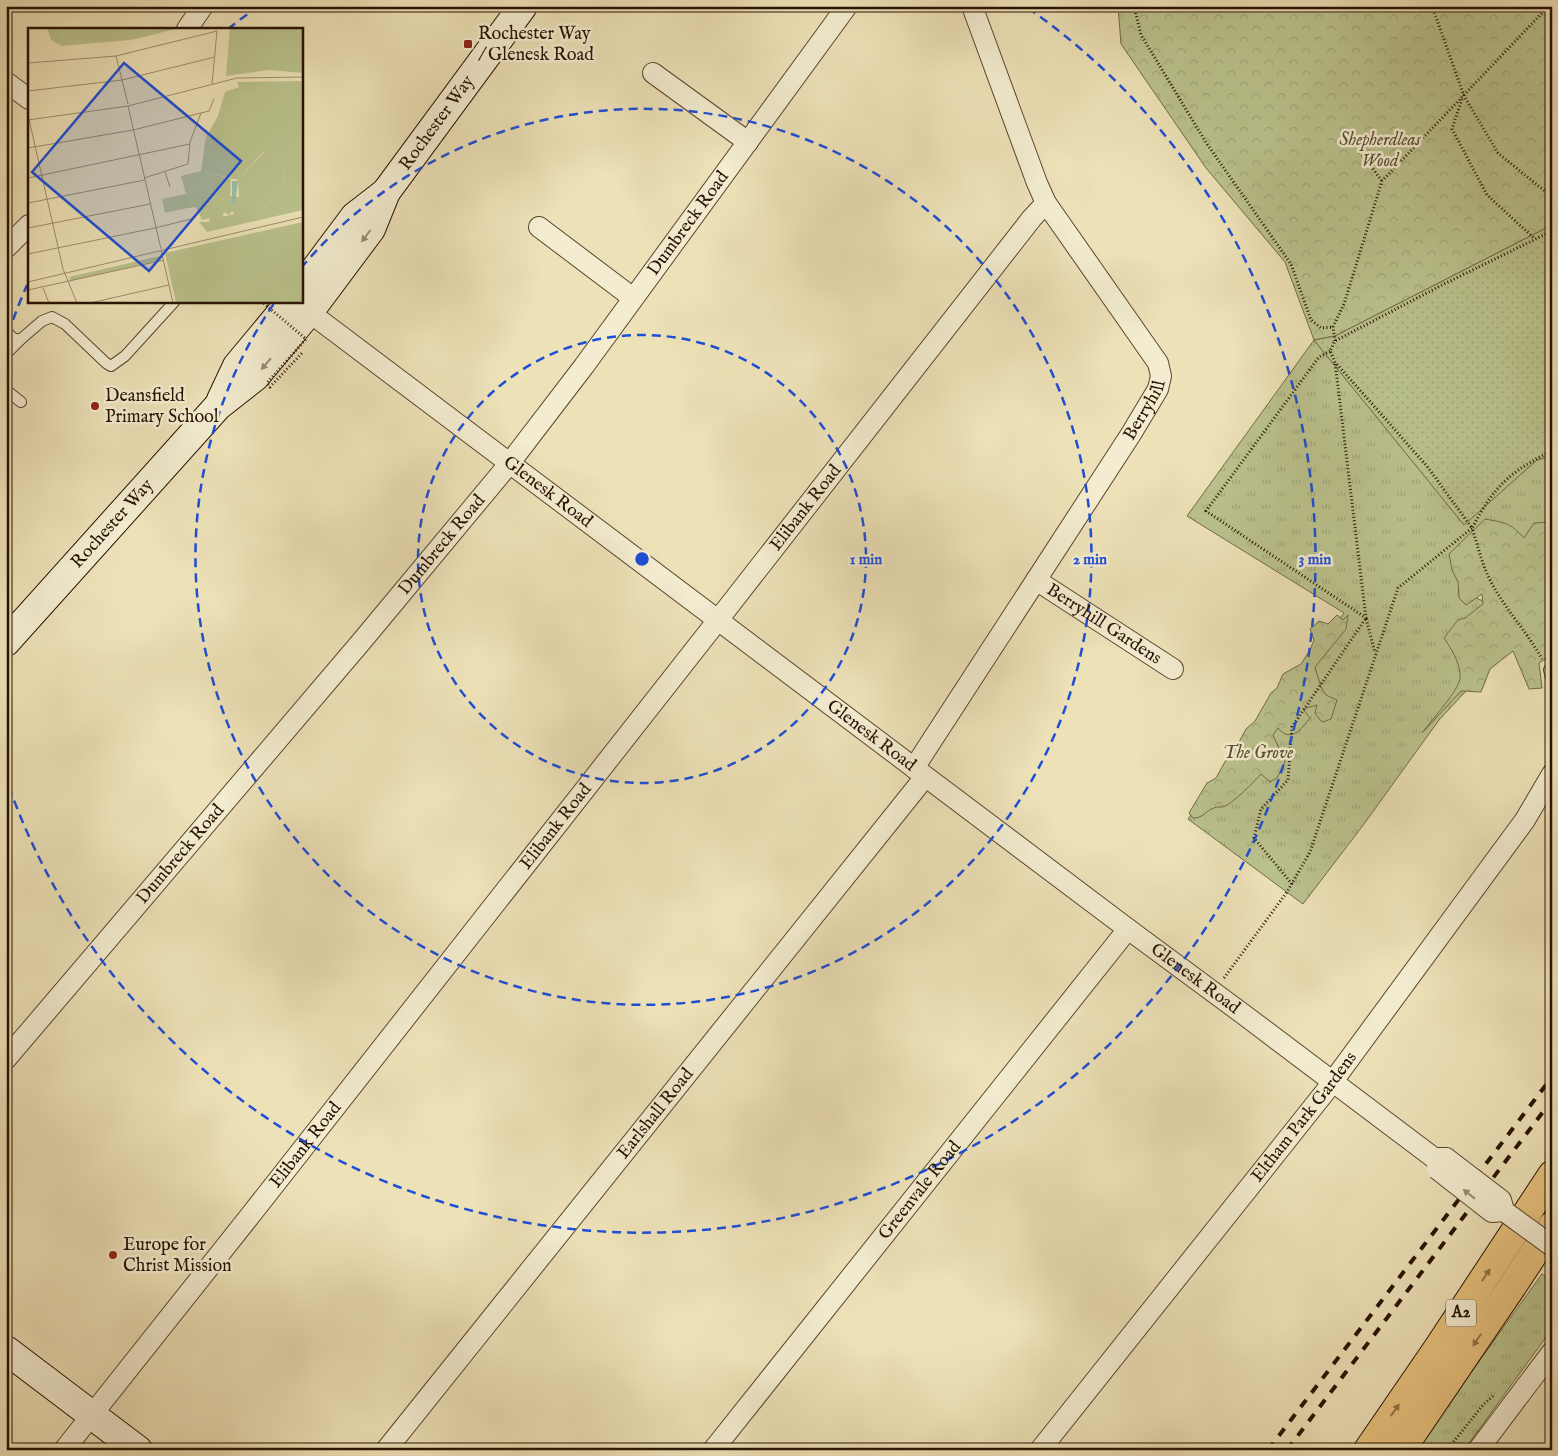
<svg xmlns="http://www.w3.org/2000/svg" width="1558" height="1456" viewBox="0 0 1558 1456" font-family="'IM FELL English',serif">
<style>
.grass{fill:url(#grass-tufts);stroke:#716a48}
.forest{fill:url(#forest-crowns);stroke:#716a48}
.park{fill:url(#park-dots);stroke:#716a48}
.lines{fill:none;stroke-linecap:round;stroke-linejoin:round}
.lane-casing{stroke:#594630;stroke-width:12}
.street-casing{stroke:#594630;stroke-width:22}
.secondary-casing{stroke:#281203;stroke-width:30}
.highway-casing{stroke:#281203;stroke-width:30}
.path{stroke:#281203;stroke-width:3;stroke-dasharray:1 2.5;stroke-linecap:butt}
.lane{stroke:#f3ecd0;stroke-width:10}
.street{stroke:#f3ecd0;stroke-width:20}
.secondary{stroke:#f3ecd0;stroke-width:28}
.highway{stroke:#e6c07c;stroke-width:28}
.rail{stroke:#281203;stroke-width:4;stroke-dasharray:9 9;stroke-linecap:butt}
.street-bridge-casing{stroke:#594630;stroke-width:22;stroke-linecap:butt}
.path-bridge{stroke:#281203;stroke-width:3;stroke-dasharray:1 2.5;stroke-linecap:butt}
.street-bridge{stroke:#f3ecd0;stroke-width:20}
.oneway{fill:#988a74}
.oneway2{fill:#907246}
.ring{fill:none;stroke:#1d4ed8;stroke-width:2.5;stroke-dasharray:9 6}
.poi-dot{fill:#8f2418;stroke:#f3ecd0;stroke-width:2}
.labels{text-anchor:middle;dominant-baseline:central;stroke-width:5;stroke-linejoin:round;paint-order:stroke}
.shield{fill:#f3ecd0;stroke:#655340;stroke-width:1}
.shield-label{font-size:16px;font-weight:bold;fill:#281203}
.poi-label{font-size:18px;fill:#281203;stroke:#f3ecd0;text-anchor:start}
.street-label{font-size:18px;fill:#281203;stroke:#f3ecd0}
.park-label{font-size:18px;font-style:italic;fill:#5b5033;stroke:#f3ecd0}
.inset-road{fill:none;stroke:#9e8e6f;stroke-width:1}
.view{fill:#1d4ed8;fill-opacity:0.15;stroke:#1d4ed8;stroke-width:2.5}
.inset-edge{fill:none;stroke:#281203;stroke-width:2.5}
.centre{fill:#1d4ed8;stroke:#f3ecd0;stroke-width:2.5}
.ring-label{font-size:15px;text-anchor:middle;font-weight:bold;fill:#1d4ed8;stroke:#f3ecd0;stroke-width:5;stroke-linejoin:round;paint-order:stroke}
</style>
<defs>
<pattern id="grass-tufts" width="24" height="20" patternUnits="userSpaceOnUse" patternTransform="scale(1.25)"><rect width="24" height="20" fill="#bac28d"/><path d="M3 7l-1-3M5 7V3M7 7l1-3M15 17l-1-3M17 17v-4M19 17l1-3" fill="none" stroke="#a0a678"/></pattern>
<pattern id="forest-crowns" width="20" height="18" patternUnits="userSpaceOnUse" patternTransform="scale(1.25)"><rect width="20" height="18" fill="#bac28d"/><path d="M2 6a3 3 0 1 1 6 0M12 15a3 3 0 1 1 6 0" fill="none" stroke="#a0a678"/></pattern>
<pattern id="park-dots" width="8" height="8" patternUnits="userSpaceOnUse" patternTransform="scale(1.25)"><rect width="8" height="8" fill="#bac28d"/><path d="M2 2h.1M6 6h.1" fill="none" stroke="#a0a678" stroke-width="1.8" stroke-linecap="round"/></pattern>
</defs>
<rect width="100%" height="100%" fill="#ede1b7"/>
<filter id="stains"><feTurbulence type="fractalNoise" baseFrequency=".004" numOctaves="4"/><feColorMatrix values="0 0 0 0 .2 0 0 0 0 .09 0 0 0 0 .02 0 0 0 .5 -.17"/></filter>
<radialGradient id="worn" r=".72"><stop offset=".6" stop-color="#630" stop-opacity="0"/><stop offset="1" stop-color="#630" stop-opacity=".3"/></radialGradient>
<!-- grass -->
<g class="grass">
<polygon points="1314,340 1464,524 1537,460 1552,455 1552,569 1463,592 1494,606 1478,678 1439,720 1364,824 1303,904 1188,819 1344,613 1187,516"/>
<polygon points="1542,1274 1552,1282 1552,1329 1464,1450 1415,1450"/>
</g>
<!-- forest -->
<g class="forest">
<polygon points="1118,6 1552,6 1552,225 1335,336 1314,340 1285,262 1206,168 1121,44"/>
<path d="M1485,519C1506,523 1509,522 1524,538L1534,523L1552,522V655L1539,663L1542,688L1529,689L1513,651L1490,669L1481,692L1461,691L1422,733C1431,721 1455,694 1459,682C1464,669 1451,648 1444,638L1458,620L1465,618L1483,604L1482,594L1466,605L1459,598L1458,582L1452,570L1449,554Z"/>
<path d="M1337,615L1343,620L1348,615L1346,629L1315,667L1321,687L1326,695L1337,700L1331,719L1323,722L1320,720L1315,713L1317,705L1303,709L1310,718C1301,730 1290,743 1278,728L1273,735L1285,762L1277,778L1270,782L1261,774C1255,781 1233,803 1225,806C1222,808 1217,806 1214,808C1205,811 1204,818 1193,818L1189,813L1207,783L1216,778L1231,751L1239,742L1246,729L1255,721L1271,693L1277,688L1283,674L1301,664L1310,650L1314,640L1310,629L1319,621L1328,624Z"/>
</g>
<!-- park -->
<polygon class="park" points="1552,225 1552,455 1537,460 1464,525 1314,340 1335,336"/>
<g class="lines">
<!-- lane casing -->
<g class="lane-casing">
<g id="lane">
<polyline points="6,331 14,339 21,339 42,321 52,317 65,324 106,363 111,366 125,356 175,301"/>
<polyline points="6,354 21,339"/>
<polyline points="6,390 21,402"/>
<polyline points="1552,667 1549,670 1552,681"/>
</g>
</g>
<!-- street casing -->
<g class="street-casing">
<g id="street">
<polyline points="187,29 203,6"/>
<polyline points="653,73 748,142"/>
<polyline points="6,82 29,99"/>
<polyline points="539,227 633,298"/>
<polyline points="6,248 29,225"/>
<path id="s1" d="M309,312L1128,929L1243,1014L1434,1158H1446"/>
<path id="s2" d="M1036,580L1173,669"/>
<path id="s3" d="M914,768L1131,434L1158,389L1161,376L1158,363L1046,203L1037,183L972,6"/>
<path id="s4" d="M6,1059L361,642L509,464L584,366L847,6"/>
<path id="s5" d="M64,1450L253,1212L718,620L1032,218L1046,203"/>
<path id="s6" d="M386,1450L925,777"/>
<path id="s7" d="M713,1450L1128,929"/>
<path id="s8" d="M1040,1450L1325,1092L1525,820L1552,774"/>
<polyline points="1478,1450 1552,1352"/>
</g>
</g>
<!-- secondary casing -->
<g class="secondary-casing">
<g id="secondary">
<path id="s9" d="M301,288L355,216L386,192L523,6"/>
<polyline points="221,400 237,366 291,301"/>
<path id="s10" d="M6,642L218,406L255,377L309,312L371,229L386,192"/>
<polyline points="6,1350 138,1450"/>
</g>
</g>
<!-- highway casing -->
<g class="highway-casing">
<g id="highway">
<polyline points="1368,1450 1438,1348 1552,1175"/>
<polyline points="1401,1450 1511,1288 1552,1226"/>
</g>
</g>
<!-- path -->
<g class="path">
<polyline points="1134,6 1141,35 1207,144 1291,264 1311,320 1321,328 1333,327"/>
<polyline points="1432,6 1464,96 1498,153 1552,197"/>
<polyline points="1462,99 1452,129 1487,195 1535,239"/>
<polyline points="1360,152 1382,181"/>
<path d="M1552,231L1442,285L1335,341L1330,351L1335,362L1426,465L1472,528C1479,516 1486,502 1495,492C1509,474 1532,460 1552,451"/>
<polyline points="1335,341 1333,327 1344,304 1382,181 1543,12 1546,6"/>
<polyline points="1330,351 1319,357 1206,511 1366,618 1335,362"/>
<polyline points="1292,884 1254,838 1261,809 1288,780 1292,727 1366,618 1375,653"/>
<path d="M1224,978L1287,892L1310,852L1398,588L1472,528C1478,546 1482,565 1491,582C1506,610 1527,632 1542,659"/>
<polyline points="1447,1450 1483,1405 1493,1396"/>
</g>
<!-- lane -->
<use href="#lane" class="lane"/>
<!-- street -->
<use href="#street" class="street"/>
<!-- secondary -->
<use href="#secondary" class="secondary"/>
<!-- highway -->
<use href="#highway" class="highway"/>
<!-- rail -->
<g class="rail">
<polyline points="1268,1450 1552,1077"/>
<polyline points="1287,1450 1552,1100"/>
</g>
<!-- street-bridge casing -->
<g class="street-bridge-casing">
<g id="street-bridge">
<polyline points="1446,1158 1501,1200 1504,1211"/>
<polyline points="1437,1169 1492,1212 1504,1211 1552,1246"/>
</g>
</g>
<!-- path-bridge -->
<polyline class="path-bridge" points="261,301 306,339 267,383 270,387 303,352"/>
<!-- street-bridge -->
<use href="#street-bridge" class="street-bridge"/>
</g>
<!-- one-way arrows -->
<defs><path id="oneway-solid" d="M-6-.8H1V-3.2L6.5 0L1 3.2V.8H-6Z" transform="scale(1.25)"/></defs>
<g class="oneway">
<use href="#oneway-solid" transform="translate(366 236) rotate(127)"/>
<use href="#oneway-solid" transform="translate(266 364) rotate(130)"/>
<use href="#oneway-solid" transform="translate(1469 1194) rotate(-142)"/>
</g>
<g class="oneway2">
<use href="#oneway-solid" transform="translate(1486 1275) rotate(-57)"/>
<use href="#oneway-solid" transform="translate(1477 1340) rotate(124)"/>
<use href="#oneway-solid" transform="translate(1395 1410) rotate(-55)"/>
</g>
<!-- distance rings -->
<g class="ring">
<circle cx="642" cy="559" r="224"/>
<path d="M301 268A448 448 0 1 1 275 302"/>
<path d="M8 334A673 673 0 0 1 27 285M228 29A673 673 0 0 1 256 8M1028 8A673 673 0 1 1 8 784"/>
</g>
<!-- markers -->
<g class="poi-dot">
<rect x="463" y="39" width="10" height="10" rx="2.5"/>
<circle cx="95" cy="406" r="5"/>
<circle cx="113" cy="1255" r="5"/>
</g>
<g class="labels">
<!-- shield labels -->
<rect class="shield" x="1446" y="1299.5" width="30" height="27" rx="4"/>
<g class="shield-label">
<text x="1461" y="1313">A2</text>
</g>
<!-- poi labels -->
<g class="poi-label">
<text x="478" y="34">Rochester Way<tspan x="478" dy="21">/ Glenesk Road</tspan></text>
<text x="105" y="396">Deansfield<tspan x="105" dy="21">Primary School</tspan></text>
<text x="123" y="1245">Europe for<tspan x="123" dy="21">Christ Mission</tspan></text>
</g>
<!-- street labels -->
<g class="street-label">
<text stroke="none"><textPath href="#s9" startOffset="215">Rochester Way</textPath></text>
<text stroke="none"><textPath href="#s4" startOffset="1079">Dumbreck Road</textPath></text>
<text stroke="none"><textPath href="#s3" startOffset="426">Berryhill</textPath></text>
<text stroke="none"><textPath href="#s1" startOffset="299">Glenesk Road</textPath></text>
<text stroke="none"><textPath href="#s5" startOffset="1199">Elibank Road</textPath></text>
<text stroke="none"><textPath href="#s10" startOffset="159">Rochester Way</textPath></text>
<text stroke="none"><textPath href="#s4" startOffset="674">Dumbreck Road</textPath></text>
<text stroke="none"><textPath href="#s2" startOffset="81">Berryhill Gardens</textPath></text>
<text stroke="none"><textPath href="#s1" startOffset="704">Glenesk Road</textPath></text>
<text stroke="none"><textPath href="#s5" startOffset="794">Elibank Road</textPath></text>
<text stroke="none"><textPath href="#s4" startOffset="269">Dumbreck Road</textPath></text>
<text stroke="none"><textPath href="#s1" startOffset="1109">Glenesk Road</textPath></text>
<text stroke="none"><textPath href="#s6" startOffset="431">Earlshall Road</textPath></text>
<text stroke="none"><textPath href="#s8" startOffset="425">Eltham Park Gardens</textPath></text>
<text stroke="none"><textPath href="#s5" startOffset="389">Elibank Road</textPath></text>
<text stroke="none"><textPath href="#s7" startOffset="332">Greenvale Road</textPath></text>
</g>
<!-- park labels -->
<g class="park-label">
<text x="1380" y="140">Shepherdleas<tspan x="1380" dy="21">Wood</tspan></text>
<text x="1258" y="753">The Grove</text>
</g>
</g>
<!-- overview -->
<g transform="translate(28 28)">
<rect width="275" height="275" fill="#ede1b7"/>
<path d="M19,0H36L32,17L23,12ZM236,124L251,126L258,151L239,178L207,187L204,183L201,187L196,184L194,190H189L169,172L170,175L164,179L137,185L134,171L158,166L153,148L173,143V167L202,172V168L211,169L210,152ZM132,228V232L43,253L41,249ZM275,256V275H252Z" fill="#bac28d"/>
<path d="M36,0H152L103,12L32,18ZM275,53V182L179,204L171,194H181L182,190L174,192L168,179L157,180L169,174L170,168L180,172L189,190L239,178L258,151L251,126L235,124L210,152L173,143L178,109L190,88L197,64L211,59L209,54Z" fill="#bac28d"/>
<path d="M202,0H275V45L241,42L198,48ZM173,143L203,151L202,172L173,167ZM275,194V256L252,275H148L137,225Z" fill="#bac28d"/>
<path d="M195,264L199,273L182,275L180,271Z" fill="#bac28d"/>
<path d="M204,153H210L207,177L204,175Z" fill="#9abea9"/>
<path class="inset-road" d="M88,28L100,76M0,35L88,28L189,3L184,56M0,63L94,52L187,29M100,78L133,221M0,87L35,241L49,275M0,92L100,78L209,50L275,49M0,120L105,102L181,83L186,71M137,144L142,159M0,150L162,116M116,150L160,136L162,114L173,85M0,175L117,152M0,200L122,176M133,222L145,275M0,226L127,200L163,191L168,187M0,254L275,189M15,260L21,275M0,262L136,232M62,275L141,257"/>
<path class="view" d="M96,35L213,133L121,243L4,144Z"/>
<rect width="275" height="275" class="inset-edge"/>
</g>
<circle cx="642" cy="559" r="8" class="centre"/>
<g class="ring-label">
<text x="866" y="564">1 min</text>
<text x="1090" y="564">2 min</text>
<text x="1315" y="564">3 min</text>
</g>
<!-- margin -->
<rect width="1558" height="1456" fill="none" stroke="#ede1b7" stroke-width="25"/>
<rect x="8" y="8" width="1543" height="1441" fill="none" stroke="#281203" stroke-width="2.5"/>
<rect x="12" y="12" width="1533" height="1431" fill="none" stroke="#281203"/>
<rect width="100%" height="100%" filter="url(#stains)"/>
<rect width="100%" height="100%" fill="url(#worn)"/>
</svg>
